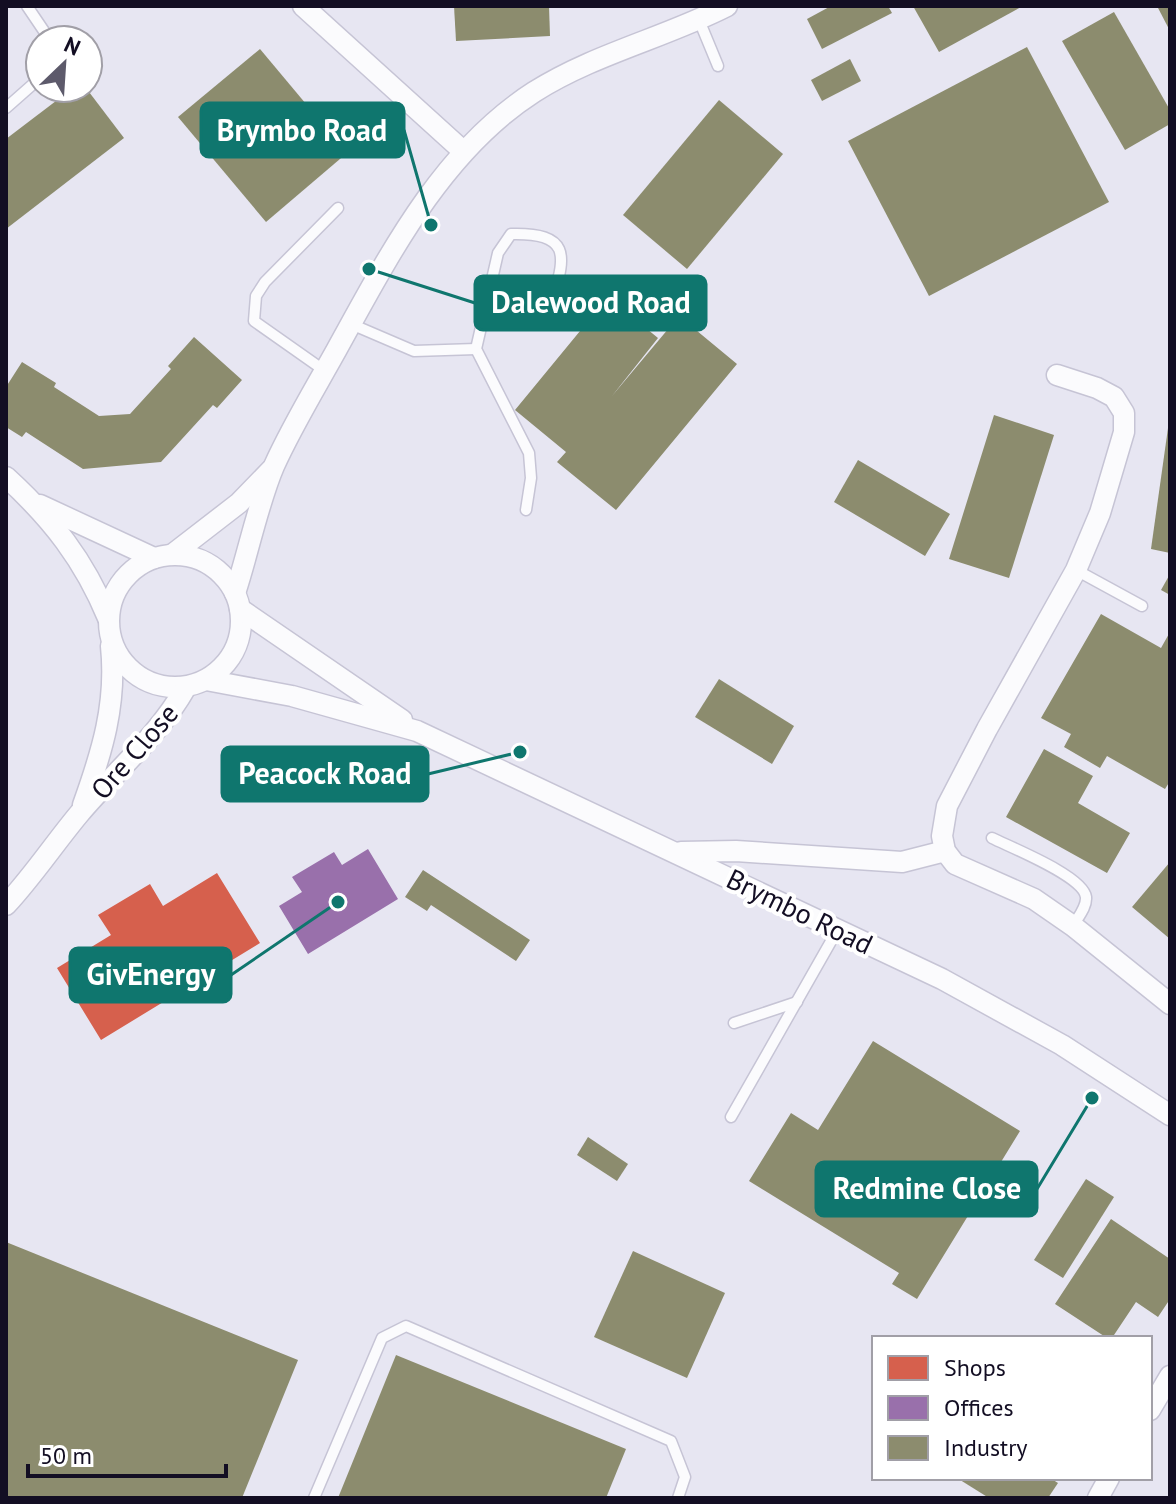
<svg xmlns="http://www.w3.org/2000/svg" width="1176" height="1504" viewBox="0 0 1176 1504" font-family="'PT Sans',sans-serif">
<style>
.shops{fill:#d6604d}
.offices{fill:#9970ab}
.industry{fill:#8c8c6e}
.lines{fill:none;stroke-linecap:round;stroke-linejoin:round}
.service-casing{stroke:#c6c4d5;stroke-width:13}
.minor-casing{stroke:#c6c4d5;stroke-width:23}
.service{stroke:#fbfbfd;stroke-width:10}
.minor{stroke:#fbfbfd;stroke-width:20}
.labels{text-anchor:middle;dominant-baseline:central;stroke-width:8;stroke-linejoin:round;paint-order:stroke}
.street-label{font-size:28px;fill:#130e23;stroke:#fff}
.leader{fill:none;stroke:#0f766e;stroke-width:3}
.callout-dot{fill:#0f766e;stroke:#fff;stroke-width:3}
.callout{fill:#0f766e;stroke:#0f766e;stroke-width:3}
.callout-label{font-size:30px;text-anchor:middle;font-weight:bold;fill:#fff}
</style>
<rect width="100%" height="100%" fill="#e7e6f2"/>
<!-- shops -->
<polygon class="shops" points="217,873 260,943 101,1040 57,968 111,935 98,915 150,884 163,906"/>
<!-- offices -->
<polygon class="offices" points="368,849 398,899 308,954 279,906 302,892 292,877 334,852 342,865"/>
<!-- industry -->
<g class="industry">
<polygon points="454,6 549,6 550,36 456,41"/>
<polygon points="831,6 888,6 892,13 822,49 807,19"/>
<polygon points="913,6 1023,6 939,52"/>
<polygon points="1157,6 1170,6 1170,31"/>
<polygon points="1114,12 1170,110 1170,124 1125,150 1062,41"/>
<polygon points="1027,47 1109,202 929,296 848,141"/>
<polygon points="260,49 347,153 266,222 178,117"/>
<polygon points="850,59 861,81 822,101 811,80"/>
<polygon points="73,88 86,88 124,138 6,229 6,139"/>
<polygon points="719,100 783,154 687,269 623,215"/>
<polygon points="608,297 658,338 612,396 679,316 737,364 616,510 557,462 566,452 515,410"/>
<polygon points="194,337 242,380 217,408 213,405 161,462 83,469 26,432 22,437 6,427 6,387 22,362 56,383 54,387 99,416 130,414 171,369 168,366"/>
<polygon points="994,415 1054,435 1009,578 949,559"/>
<polygon points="1168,428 1170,428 1170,553 1151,549"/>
<polygon points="858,460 950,514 925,556 834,502"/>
<polygon points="1170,574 1170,595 1161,590"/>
<polygon points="1101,614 1161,648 1170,632 1170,781 1165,789 1107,756 1100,768 1064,747 1071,734 1041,718"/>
<polygon points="719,679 794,726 772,764 695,717"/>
<polygon points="1044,749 1093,776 1078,803 1130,833 1107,873 1006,817"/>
<polygon points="1170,862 1170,939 1132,907"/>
<polygon points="423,870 530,940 516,961 431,905 427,911 405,897"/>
<polygon points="873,1041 1020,1131 917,1299 892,1284 899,1273 749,1181 791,1113 818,1130"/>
<polygon points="588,1137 628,1164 617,1181 577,1155"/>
<polygon points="1086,1179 1114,1197 1063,1278 1034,1260"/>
<polygon points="1111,1219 1170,1259 1170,1299 1158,1317 1136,1302 1112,1338 1107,1338 1055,1304"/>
<polygon points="6,1242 298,1360 242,1498 6,1498"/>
<polygon points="633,1251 725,1293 687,1378 594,1337"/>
<polygon points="396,1355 626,1449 606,1498 338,1498"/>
<polygon points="957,1478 1050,1478 1058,1483 1048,1498 989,1498"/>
</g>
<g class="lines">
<!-- service casing -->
<g class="service-casing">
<g id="service">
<polyline points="27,6 50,40"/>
<polyline points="699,20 718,66"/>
<polyline points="6,108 40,78"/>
<polyline points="351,324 414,351 476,349"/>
<polyline points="325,371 254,321 256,296 265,282 338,208"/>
<path d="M526,510L531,478L529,453L476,349L498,253L511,234C582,232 560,266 549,316"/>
<polyline points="1076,570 1142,606"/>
<path d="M992,838C1012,848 1083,876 1086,897C1087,907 1078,917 1073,926"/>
<polyline points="734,1023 797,1002"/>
<polyline points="731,1117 838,929"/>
<polyline points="314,1498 382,1338 406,1326 671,1441 685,1477 678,1498"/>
</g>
</g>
<!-- minor casing -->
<g class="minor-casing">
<g id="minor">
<polyline points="303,6 463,151"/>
<polyline points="1057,375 1097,388 1114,397 1124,413 1124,432 1100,513 1076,570 987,729 947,806 942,836 945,851 955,864 1034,899 1073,926 1170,1004"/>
<path d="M6,477C52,519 84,560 108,618"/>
<polyline points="40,505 154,558"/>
<polyline points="173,554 239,503 271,470"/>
<circle cx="175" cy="621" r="66"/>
<path d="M235,593C248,554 258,503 274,466C292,426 316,387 337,349C389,255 442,151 534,92C594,54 664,38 727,6"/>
<polyline points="240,609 402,720"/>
<polyline points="206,680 292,696 417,731 942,979 1062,1045 1170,1115"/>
<path d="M83,805C102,752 117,704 111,646"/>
<polyline points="681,852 736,851 902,862 945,851"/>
<path d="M6,905C33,876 54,844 79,814C116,770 157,738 186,687"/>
<polyline points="1150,1410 1170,1376"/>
<polyline points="1098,1498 1109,1478"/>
</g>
</g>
<!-- service -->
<use href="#service" class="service"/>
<!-- minor -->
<use href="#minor" class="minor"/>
</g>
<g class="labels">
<!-- street labels -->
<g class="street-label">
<text transform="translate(134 751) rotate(-49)">Ore Close</text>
<text transform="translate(800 911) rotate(26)">Brymbo Road</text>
</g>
</g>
<!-- callouts -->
<path class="leader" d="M431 225L404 130M369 269L475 303M520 752L428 774M338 902L231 975M1092 1098L1037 1189"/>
<g class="callout-dot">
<circle cx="431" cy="225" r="8"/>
<circle cx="369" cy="269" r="8"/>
<circle cx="520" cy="752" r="8"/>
<circle cx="338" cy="902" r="8"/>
<circle cx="1092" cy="1098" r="8"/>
</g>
<g class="callout">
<rect x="201" y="103" width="203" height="54" rx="8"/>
<rect x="475" y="276" width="231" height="54" rx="8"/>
<rect x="222" y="747" width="206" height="54" rx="8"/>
<rect x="70" y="948" width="161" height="54" rx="8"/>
<rect x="816" y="1162" width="221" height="54" rx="8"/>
</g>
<g class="callout-label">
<text x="302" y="141">Brymbo Road</text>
<text x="591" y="313">Dalewood Road</text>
<text x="325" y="784">Peacock Road</text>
<text x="151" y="985">GivEnergy</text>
<text x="927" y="1199">Redmine Close</text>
</g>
<!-- border -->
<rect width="1176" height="1504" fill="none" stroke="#130e23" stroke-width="16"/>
<!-- legend -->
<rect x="872" y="1336" width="280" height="144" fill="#ffffff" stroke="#a19fa7" stroke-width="2"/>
<rect x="888" y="1356" width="40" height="24" fill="#d6604d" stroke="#a19fa7" stroke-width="2"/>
<text x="944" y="1376" font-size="24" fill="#130e23">Shops</text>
<rect x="888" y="1396" width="40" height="24" fill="#9970ab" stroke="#a19fa7" stroke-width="2"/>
<text x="944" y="1416" font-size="24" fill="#130e23">Offices</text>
<rect x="888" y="1436" width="40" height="24" fill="#8c8c6e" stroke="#a19fa7" stroke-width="2"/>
<text x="944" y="1456" font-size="24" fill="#130e23">Industry</text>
<!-- north arrow -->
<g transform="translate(64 64) rotate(25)"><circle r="38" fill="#ffffff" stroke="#a19fa7" stroke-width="2"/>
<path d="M0-6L14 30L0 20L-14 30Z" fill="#5d5a6b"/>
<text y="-12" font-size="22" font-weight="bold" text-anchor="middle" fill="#130e23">N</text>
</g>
<!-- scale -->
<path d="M28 1464v12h198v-12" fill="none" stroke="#130e23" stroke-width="4"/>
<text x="40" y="1464" font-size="24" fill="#130e23" stroke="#ffffff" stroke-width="6" paint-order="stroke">50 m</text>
</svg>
